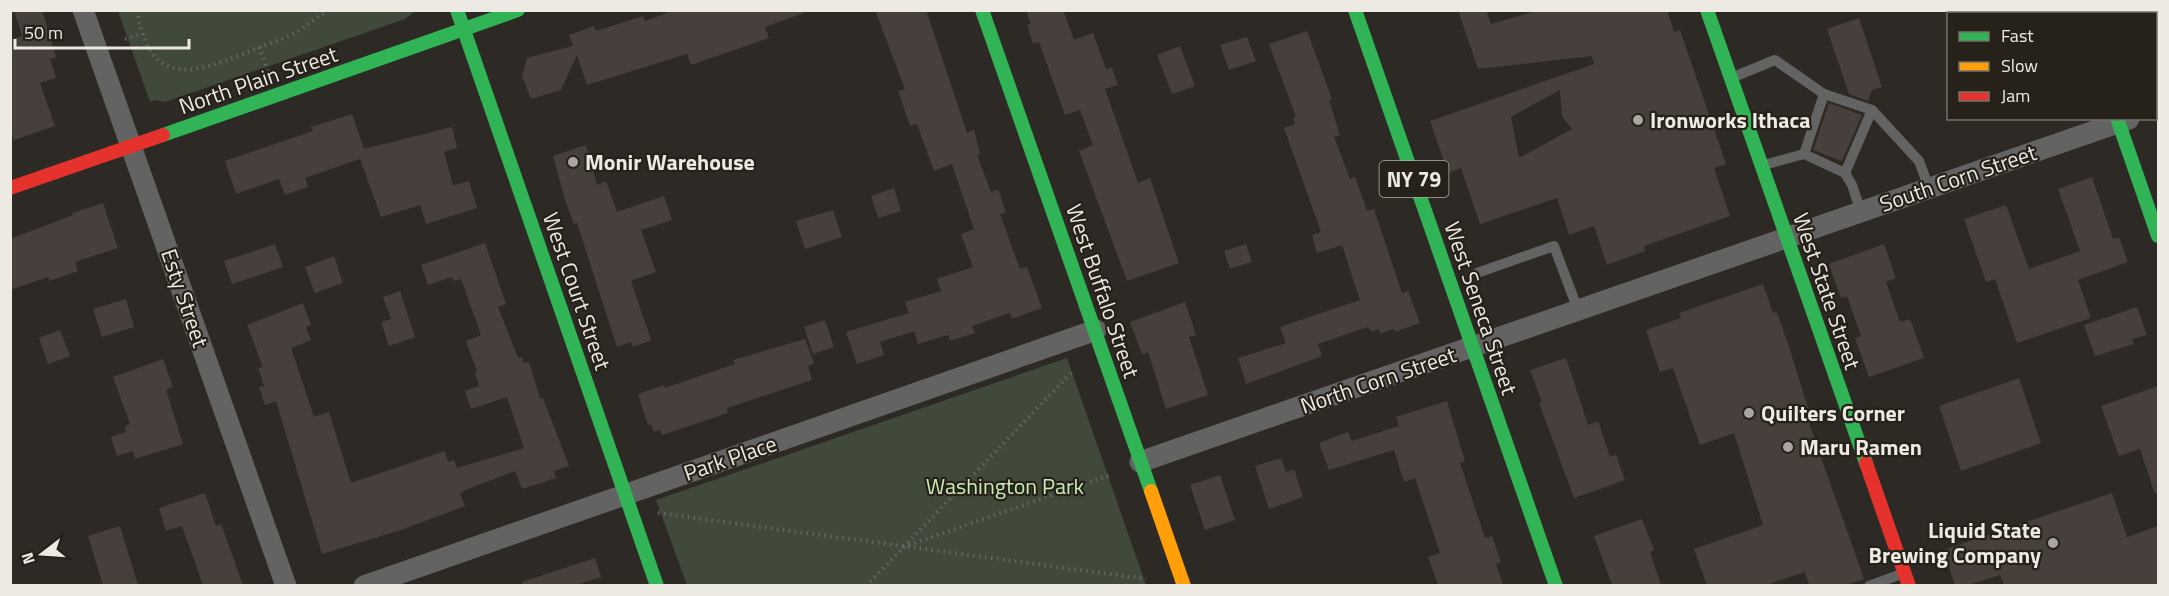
<svg xmlns="http://www.w3.org/2000/svg" width="2169" height="596" viewBox="0 0 2169 596" font-family="'Titillium Web',sans-serif">
<style>
.green{fill:#40493a}
.building{fill:#473f3c;fill-rule:evenodd}
.lines{fill:none;stroke-linecap:round;stroke-linejoin:round}
.path{stroke:#656562;stroke-width:4;stroke-dasharray:1.5 4.5;stroke-linecap:butt}
.lane{stroke:#636363;stroke-width:10}
.street{stroke:#636363;stroke-width:21}
.fast{stroke:#30b455;stroke-width:14}
.slow{stroke:#ff9f0a;stroke-width:14}
.jam{stroke:#e5322d;stroke-width:14}
.poi-dot{fill:#aaa7a2;stroke:#262119;stroke-width:2}
.labels{text-anchor:middle;dominant-baseline:central;stroke-width:4.5;stroke-linejoin:round;paint-order:stroke}
.shield{fill:#262119;stroke:#b1aea7;stroke-width:1.5}
.shield-label{font-size:21px;font-weight:bold;fill:#edeae4}
.street-label{font-size:22px;fill:#edeae4;stroke:#262119}
.poi-label{font-size:22px;font-weight:bold;fill:#edeae4;stroke:#262119;text-anchor:start}
.park-label{font-size:22px;fill:#caeab7;stroke:#262119}
</style>
<rect width="100%" height="100%" fill="#2d2a26"/>
<!-- green -->
<g class="green">
<polygon points="118,11 118,10 415,11 405,19 165,102 155,100 150,102"/>
<polygon points="1067,358 1146,585 687,585 656,500"/>
</g>
<!-- building -->
<g class="building">
<polygon points="14,10 42,10 56,57 50,59 56,78 40,83 55,126 14,140 10,130 10,40 22,36"/>
<polygon points="675,10 803,10 804,13 765,27 769,38 691,65 687,54 587,85 577,55 561,90 531,99 522,76 527,58 573,46 569,35 594,26 596,31 643,16 645,21"/>
<polygon points="875,10 926,10 967,133 974,130 980,154 977,155 991,192 998,189 1006,212 1000,214 1020,269 1027,267 1042,308 1012,319 1010,313 972,326 975,333 950,341 948,335 918,344 914,331 880,342 884,355 857,364 846,332 909,313 905,302 941,291 937,279 973,267 961,234 974,229 952,164 934,171 917,124 910,126 898,91 905,89"/>
<polygon points="1026,10 1063,10 1074,40 1093,33 1106,69 1112,68 1118,85 1105,89 1138,183 1150,178 1179,263 1127,281 1079,151 1093,145 1080,110 1065,115 1039,42 1033,44 1027,25 1031,24"/>
<path d="M1458,10H1486L1491,24L1540,10H1667L1674,32L1680,30L1726,164L1714,168L1730,216L1644,246L1645,251L1607,265L1594,226L1569,235L1557,198L1480,224L1461,168L1448,173L1430,121L1594,64L1592,56L1478,69ZM1560,90L1562,116L1572,129L1519,158L1511,117Z"/>
<polygon points="1859,18 1882,87 1872,90 1868,101 1849,94 1827,29"/>
<polygon points="1307,31 1332,99 1329,100 1340,135 1334,137 1350,179 1355,177 1367,211 1374,209 1402,293 1408,291 1420,323 1395,332 1394,329 1380,334 1379,329 1372,332 1368,327 1318,344 1322,356 1246,384 1238,358 1286,343 1280,327 1360,300 1342,245 1317,253 1312,235 1321,232 1284,128 1295,124 1293,118 1296,117 1269,44"/>
<polygon points="1247,37 1256,61 1229,70 1220,45"/>
<polygon points="1180,46 1195,86 1172,94 1157,55"/>
<polygon points="1829,103 1862,115 1842,161 1813,150"/>
<polygon points="352,114 364,149 452,127 457,148 444,152 453,186 469,181 477,208 426,224 420,205 381,217 360,159 305,178 308,187 285,195 279,179 236,194 225,161 313,131 311,127"/>
<polygon points="586,145 597,185 606,181 617,212 664,196 672,220 641,230 656,272 631,281 651,340 633,347 631,342 617,347 577,223 574,224 565,200 553,156"/>
<polygon points="2092,177 2113,239 2119,237 2128,262 2078,280 2091,318 2017,343 1995,279 1986,282 1964,219 2006,205 2029,269 2080,251 2058,189"/>
<polygon points="894,188 901,211 878,218 871,196"/>
<polygon points="103,203 118,248 75,262 78,271 49,281 48,277 10,290 10,239 73,215 72,213"/>
<polygon points="833,210 842,237 805,249 796,221"/>
<polygon points="485,243 506,304 498,307 518,358 522,357 524,363 529,362 540,398 543,398 569,466 554,471 556,478 522,489 515,471 465,490 460,494 465,506 401,530 322,554 276,401 265,405 259,387 264,386 258,368 263,367 247,325 303,303 311,325 306,327 311,340 291,348 314,417 329,412 351,483 445,451 448,462 454,460 457,468 524,448 507,397 471,409 465,391 479,386 475,372 477,371 466,341 481,335 461,279 453,281 452,277 428,285 421,265"/>
<polygon points="275,244 283,267 232,284 224,261"/>
<polygon points="1246,244 1252,262 1230,269 1224,251"/>
<polygon points="1884,244 1896,278 1886,282 1900,322 1910,319 1924,358 1869,377 1855,338 1861,336 1847,296 1841,298 1829,264"/>
<polygon points="334,256 343,283 315,293 305,267"/>
<polygon points="1763,284 1773,313 1777,312 1790,350 1808,408 1804,409 1864,579 1845,585 1809,585 1805,572 1766,585 1707,585 1694,549 1763,525 1734,433 1700,445 1673,368 1660,372 1646,330 1681,318 1679,313"/>
<polygon points="400,291 415,337 389,346 381,322 391,319 383,297"/>
<polygon points="126,299 134,327 102,337 93,309"/>
<polygon points="1185,302 1196,335 1189,337 1208,395 1166,409 1148,352 1142,354 1130,322"/>
<polygon points="2137,307 2147,335 2132,339 2134,344 2095,356 2084,325"/>
<polygon points="825,320 834,347 813,354 804,327"/>
<polygon points="60,330 70,356 48,364 39,338"/>
<polygon points="805,339 814,363 808,366 812,380 727,408 728,413 662,435 660,430 654,432 651,424 648,425 638,394 664,385 665,388 735,364 733,360"/>
<polygon points="1566,358 1588,425 1598,421 1610,457 1616,455 1625,480 1574,498 1539,403 1542,402 1530,370"/>
<polygon points="163,359 173,387 166,390 183,444 135,459 133,451 117,456 111,437 126,432 125,426 130,424 113,377"/>
<polygon points="2019,378 2041,443 1961,471 1939,406"/>
<polygon points="2158,386 2158,493 2155,494 2140,449 2119,456 2101,406"/>
<polygon points="1447,401 1465,462 1460,463 1485,538 1492,536 1501,562 1496,564 1503,585 1438,585 1428,557 1440,553 1415,478 1404,482 1394,450 1329,470 1319,443 1348,432 1352,441 1399,426 1396,417"/>
<polygon points="1281,458 1286,472 1294,469 1303,497 1269,509 1255,466"/>
<polygon points="1220,475 1235,520 1205,530 1190,485"/>
<polygon points="205,493 216,526 221,524 243,585 203,585 182,526 166,531 159,508"/>
<polygon points="2112,493 2127,537 2158,526 2158,585 2004,585 2000,575 1968,585 1955,585 1943,550"/>
<polygon points="1642,519 1654,550 1650,552 1661,585 1612,585 1594,536"/>
<polygon points="120,526 138,585 103,585 88,536"/>
<polygon points="595,558 601,577 575,585 522,585 522,582"/>
</g>
<g class="lines">
<!-- path -->
<g class="path">
<path d="M137,10C149,84 188,77 245,53C262,46 281,40 297,32C308,25 317,16 328,10"/>
<polyline points="420,10 421,11"/>
<polyline points="125,39 141,34"/>
<polyline points="259,47 268,70"/>
<polyline points="658,513 1146,579"/>
<polyline points="903,547 1110,475"/>
<polyline points="866,586 1074,370"/>
</g>
<!-- lane -->
<g class="lane">
<polyline points="1731,78 1775,60 1824,94 1804,154"/>
<polyline points="1824,94 1872,110 1919,161 1929,188"/>
<polyline points="1764,165 1804,154 1845,173 1852,185 1861,212"/>
<polyline points="1845,173 1872,110"/>
<polyline points="1477,273 1554,246 1578,310"/>
<polyline points="1869,586 1904,573"/>
</g>
<!-- street -->
<g class="street">
<polyline points="83,10 286,586"/>
<polyline points="2156,110 2158,109"/>
<polyline points="1140,462 2129,119"/>
<polyline points="364,586 1096,330"/>
</g>
<!-- fast -->
<g class="fast">
<polyline points="457,10 657,586"/>
<polyline points="982,10 1151,491"/>
<polyline points="1355,10 1556,586"/>
<polyline points="1707,10 1866,463"/>
<polyline points="2079,10 2081,14"/>
<polyline points="2117,118 2158,236"/>
<polyline points="163,135 518,10"/>
</g>
<!-- slow -->
<polyline class="slow" points="1151,491 1184,586"/>
<!-- jam -->
<g class="jam">
<polyline points="10,188 163,135"/>
<polyline points="1866,463 1909,586"/>
</g>
</g>
<!-- markers -->
<g class="poi-dot">
<circle cx="1638" cy="120" r="6"/>
<circle cx="573" cy="162" r="6"/>
<circle cx="1749" cy="413" r="6"/>
<circle cx="1788" cy="447" r="6"/>
<circle cx="2053" cy="543" r="6"/>
</g>
<g class="labels">
<!-- shield labels -->
<rect class="shield" x="1379.5" y="161" width="69" height="36" rx="4.5"/>
<g class="shield-label">
<text x="1414" y="179">NY 79</text>
</g>
<!-- street labels -->
<g class="street-label">
<text transform="translate(258 80) rotate(-19)">North Plain Street</text>
<text transform="translate(1958 178) rotate(-19)">South Corn Street</text>
<text transform="translate(577 291) rotate(71)">West Court Street</text>
<text transform="translate(1103 291) rotate(71)">West Buffalo Street</text>
<text transform="translate(1827 291) rotate(71)">West State Street</text>
<text transform="translate(185 298) rotate(71)">Esty Street</text>
<text transform="translate(1481 308) rotate(71)">West Seneca Street</text>
<text transform="translate(1378 380) rotate(-19)">North Corn Street</text>
<text transform="translate(730 458) rotate(-19)">Park Place</text>
</g>
<!-- poi labels -->
<g class="poi-label">
<text x="1650" y="120">Ironworks Ithaca</text>
<text x="585" y="162">Monir Warehouse</text>
<text x="1761" y="413">Quilters Corner</text>
<text x="1800" y="447">Maru Ramen</text>
<text x="2041" y="530" text-anchor="end">Liquid State<tspan x="2041" dy="25">Brewing Company</tspan></text>
</g>
<!-- park labels -->
<g class="park-label">
<text x="1005" y="486">Washington Park</text>
</g>
</g>
<!-- border -->
<rect width="2169" height="596" fill="none" stroke="#edeae4" stroke-width="24"/>
<!-- legend -->
<rect x="1947" y="12" width="210" height="108" fill="#262119" stroke="#76716a" stroke-width="1.5"/>
<rect x="1959" y="32" width="30" height="9" fill="#30b455" stroke="#76716a" stroke-width="1.5"/>
<text x="2001" y="42" font-size="18" fill="#edeae4">Fast</text>
<rect x="1959" y="62" width="30" height="9" fill="#ff9f0a" stroke="#76716a" stroke-width="1.5"/>
<text x="2001" y="72" font-size="18" fill="#edeae4">Slow</text>
<rect x="1959" y="92" width="30" height="9" fill="#e5322d" stroke="#76716a" stroke-width="1.5"/>
<text x="2001" y="102" font-size="18" fill="#edeae4">Jam</text>
<!-- north arrow -->
<g transform="translate(42 554) rotate(253)" stroke="#262119" stroke-width="4.5" paint-order="stroke">
<path d="M0-4.5L10 22L0 15L-10 22Z" fill="#edeae4"/>
<text y="-9" font-size="16" font-weight="bold" text-anchor="middle" fill="#edeae4">N</text>
</g>
<!-- scale -->
<path d="M15 39v9h174v-9" fill="none" stroke="#edeae4" stroke-width="3"/>
<text x="24" y="39" font-size="18" fill="#edeae4" stroke="#262119" stroke-width="4.5" paint-order="stroke">50 m</text>
</svg>
